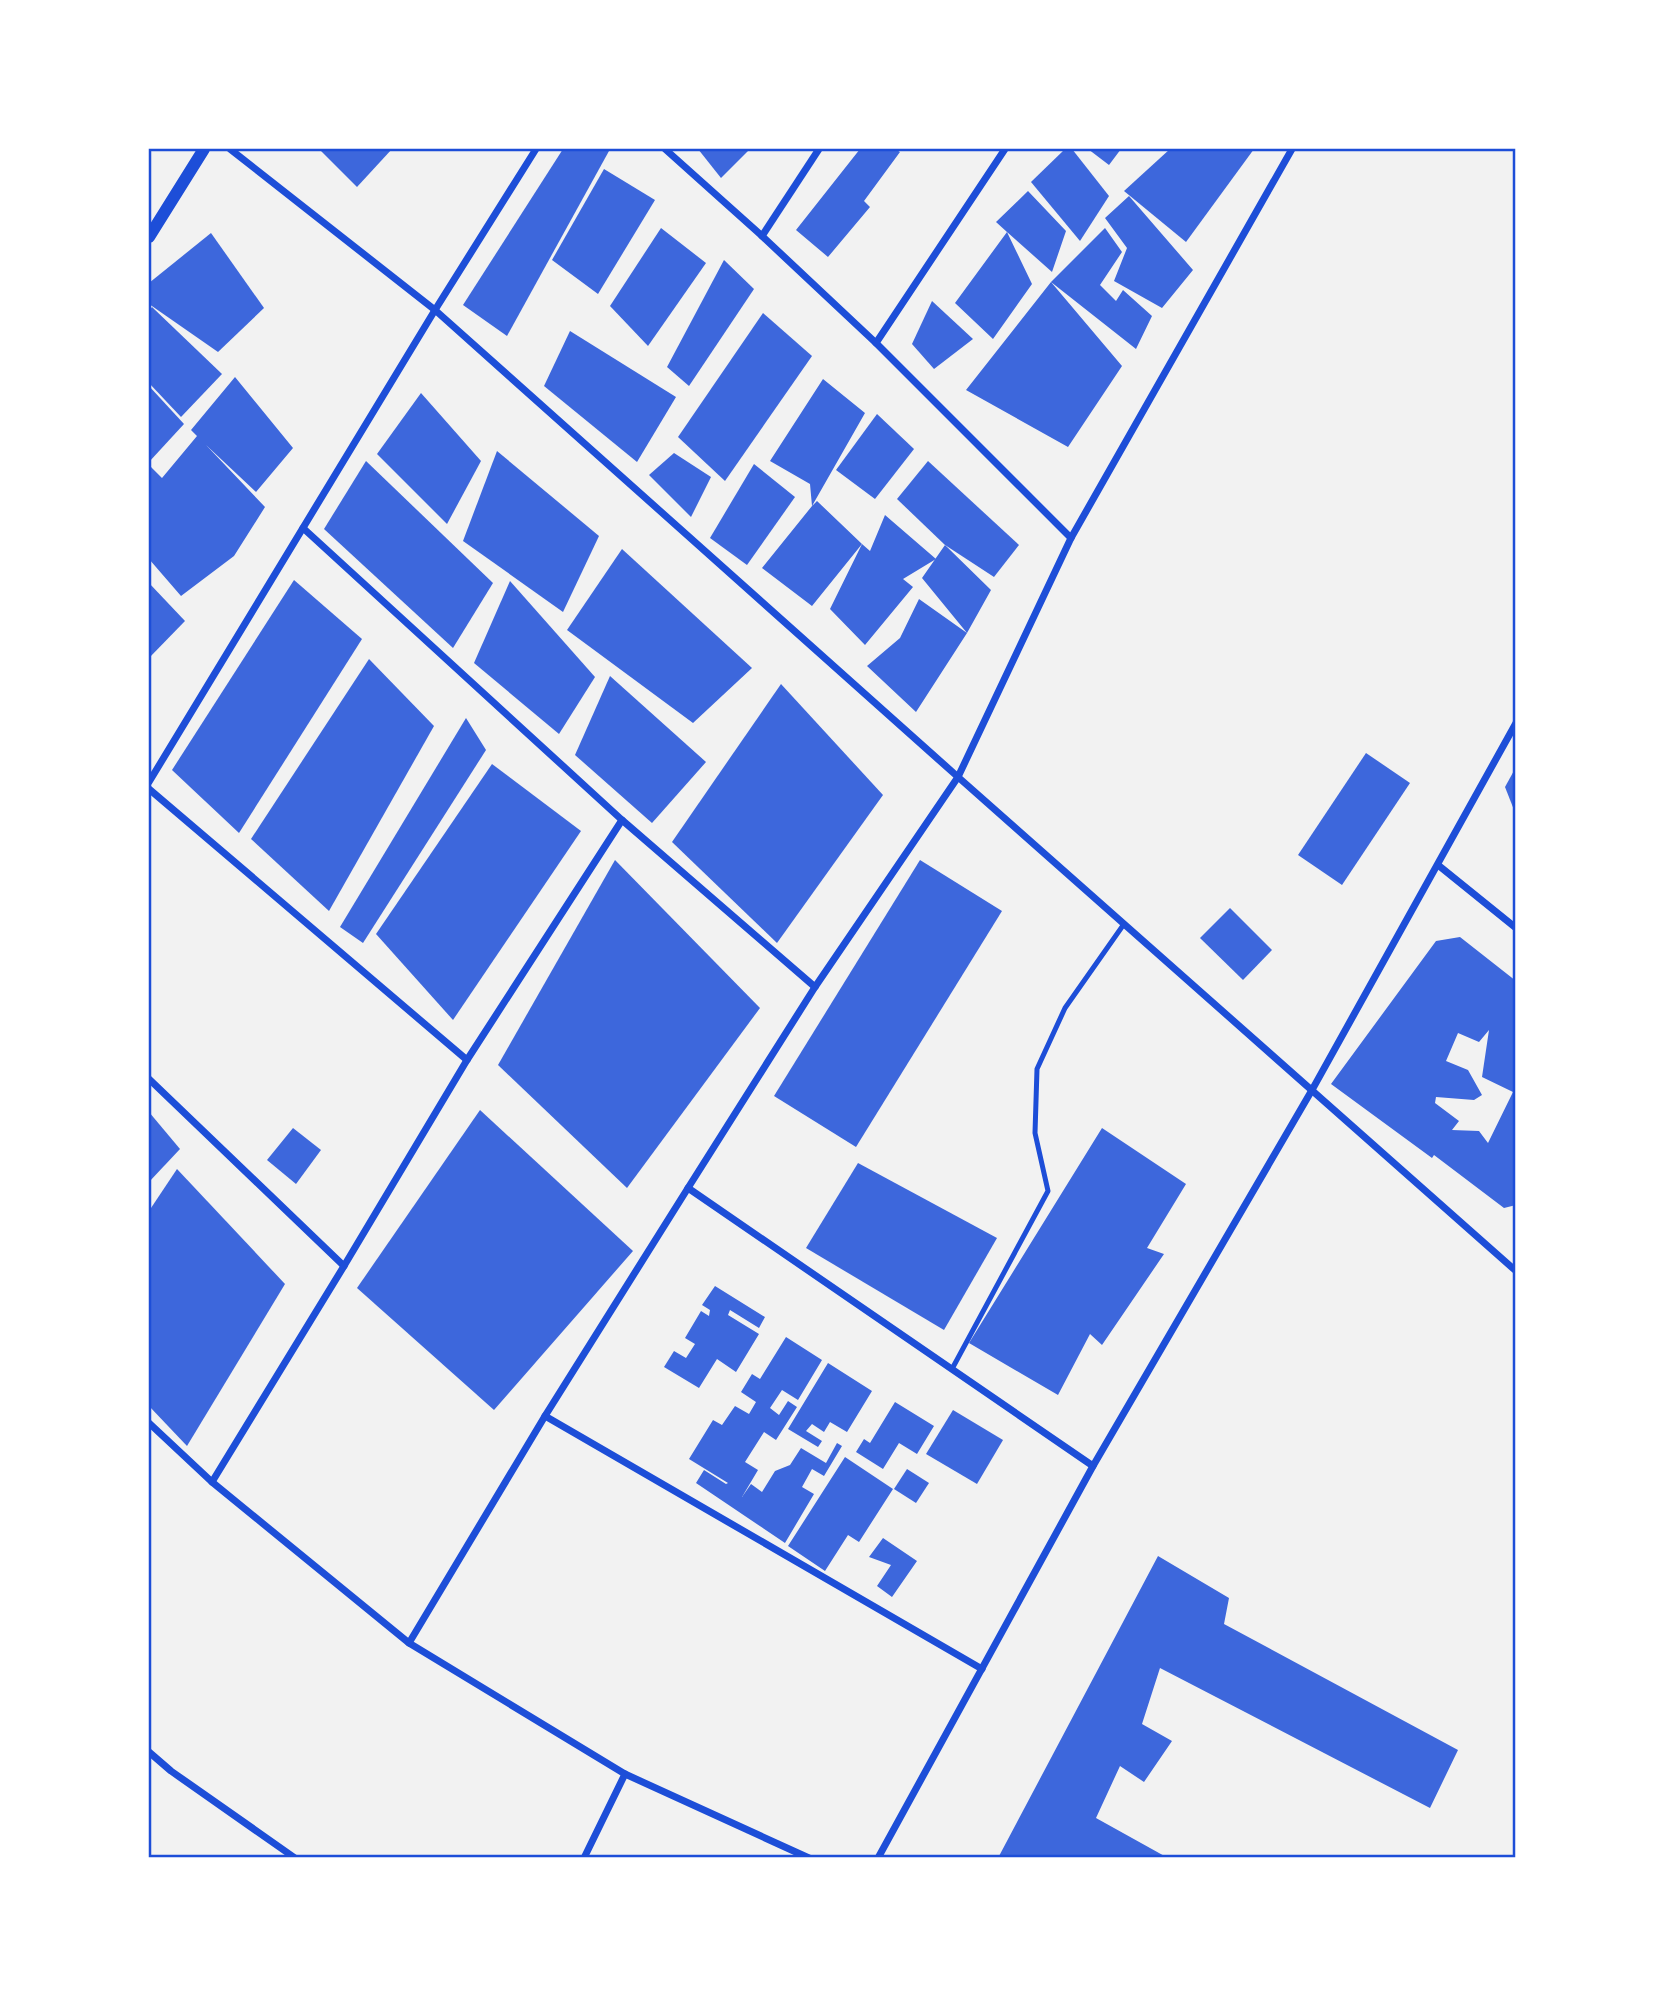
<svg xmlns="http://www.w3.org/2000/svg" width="1665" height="2007" viewBox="0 0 1665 2007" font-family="'Times New Roman',serif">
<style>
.building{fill:#3d67dc;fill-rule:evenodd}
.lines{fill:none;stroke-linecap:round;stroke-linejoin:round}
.service{stroke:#1d4ed8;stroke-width:5}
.minor{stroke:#1d4ed8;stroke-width:7}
.tertiary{stroke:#1d4ed8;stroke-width:12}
.neatline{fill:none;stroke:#1d4ed8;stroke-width:2.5}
</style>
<rect width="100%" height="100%" fill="#f2f2f2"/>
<!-- building -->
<g class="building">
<polygon points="319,149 392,149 357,187"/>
<polygon points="563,149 607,149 609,151 507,336 463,305"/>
<polygon points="698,149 750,149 721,178"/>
<polygon points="860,149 895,149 900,152 864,201 870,207 828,257 796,230"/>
<polygon points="1065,149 1072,149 1109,196 1080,241 1031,182"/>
<polygon points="1088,149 1121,149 1109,165"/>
<polygon points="1170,149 1254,149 1186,242 1124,191"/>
<polygon points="604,169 655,200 598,294 552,260"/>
<polygon points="1028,191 1066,231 1052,272 1007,232 1032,284 993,339 955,303 1007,232 996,222"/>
<polygon points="1129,196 1193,270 1162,308 1114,281 1127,248 1105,218"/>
<polygon points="661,228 706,263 648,346 610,306"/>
<polygon points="1105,228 1122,252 1100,285 1116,301 1123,290 1152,316 1136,349 1051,282 1122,366 1068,447 966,390 1051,282"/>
<polygon points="211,233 264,308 218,352 149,304 149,283"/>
<polygon points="724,260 754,289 689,386 667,367"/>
<polygon points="932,301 973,339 934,369 912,344"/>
<polygon points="152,307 222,374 181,417 149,383 149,311"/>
<polygon points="763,313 812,356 725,481 678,437"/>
<polygon points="570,331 676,397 637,462 544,386"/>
<polygon points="235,377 293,448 256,492 206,445 265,507 234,556 181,596 149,559 149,473 151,467 162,478 197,436 191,430"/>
<polygon points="823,379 865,413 812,506 817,501 862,544 812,606 762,568 812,506 810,484 770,461"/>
<polygon points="149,386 184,424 149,462"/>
<polygon points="421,393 481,461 447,524 377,454"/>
<polygon points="877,414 914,449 875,499 836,470"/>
<polygon points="497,451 599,536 563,612 463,541"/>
<polygon points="674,453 711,477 691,517 649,475"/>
<polygon points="366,461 493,583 453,648 324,529"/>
<polygon points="928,461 1019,545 994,577 945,545 897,499"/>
<polygon points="754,464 795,497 747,565 710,538"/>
<polygon points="885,515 936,559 903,579 913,587 865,645 830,609 862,544 870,551"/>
<polygon points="945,545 991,590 967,633 916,712 867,666 900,638 919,599 967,633 922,578"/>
<polygon points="622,549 752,668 693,723 567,630"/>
<polygon points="294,580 362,639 239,833 172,770"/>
<polygon points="510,581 595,677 559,734 474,663"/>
<polygon points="149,583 185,621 149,658"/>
<polygon points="369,659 434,726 329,911 251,839"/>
<polygon points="610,676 706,762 652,823 575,755"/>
<polygon points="781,684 883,795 777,943 672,842"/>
<polygon points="466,718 486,750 363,943 340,927"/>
<polygon points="1366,753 1410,783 1342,885 1298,855"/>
<polygon points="492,764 581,831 453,1020 376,934"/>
<polygon points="1516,767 1516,815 1505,787"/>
<polygon points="615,860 760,1008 627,1188 498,1065"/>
<polygon points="920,860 1002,911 856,1147 774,1096"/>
<polygon points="1230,908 1272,950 1243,980 1200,938"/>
<path d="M1460,937L1516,981V1205L1504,1208L1434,1155L1432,1158L1331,1084L1436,941ZM1489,1030L1482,1077L1513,1092L1488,1143L1479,1131L1452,1130L1459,1121L1435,1103L1436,1097L1474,1100L1482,1095L1468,1070L1446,1061L1458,1033L1479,1042Z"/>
<polygon points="480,1110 633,1251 494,1410 357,1288"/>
<polygon points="149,1112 180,1149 149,1182"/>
<polygon points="293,1128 321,1150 296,1184 267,1160"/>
<polygon points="1102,1128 1186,1184 1147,1248 1164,1254 1102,1345 1090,1334 1058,1395 969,1343"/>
<polygon points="858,1163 997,1238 944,1330 806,1248"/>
<polygon points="177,1169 285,1284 187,1446 149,1406 149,1211"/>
<polygon points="715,1286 765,1317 759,1328 730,1310 728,1315 759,1334 736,1372 717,1359 699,1388 664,1367 674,1351 686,1358 695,1344 685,1338 701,1311 709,1316 710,1310 702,1305"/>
<polygon points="786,1337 822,1360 798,1400 782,1390 770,1408 779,1415 788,1401 797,1407 776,1440 764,1432 745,1462 758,1470 742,1497 751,1484 762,1492 775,1471 790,1465 801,1448 826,1463 837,1443 842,1446 824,1476 812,1469 802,1487 814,1494 785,1543 696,1483 704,1470 726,1484 728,1483 689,1459 713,1420 722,1425 735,1406 749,1414 756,1402 741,1392 752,1374 760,1379"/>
<polygon points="828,1363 872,1391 847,1432 830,1422 824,1432 812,1424 806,1431 822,1441 818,1447 788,1429"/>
<polygon points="895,1402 934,1426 917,1454 899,1443 883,1469 856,1452 864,1439 870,1443"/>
<polygon points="953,1410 1003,1440 977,1484 926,1454"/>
<polygon points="845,1457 893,1489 859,1542 848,1535 825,1571 788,1546"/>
<polygon points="907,1469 929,1483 916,1503 894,1489"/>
<polygon points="883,1538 917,1561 892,1597 877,1586 891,1565 869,1557"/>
<polygon points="1158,1556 1229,1598 1224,1624 1458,1750 1430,1808 1160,1668 1142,1724 1172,1741 1144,1782 1120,1766 1096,1818 1168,1858 998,1858"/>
</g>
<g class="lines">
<!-- service -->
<polyline class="service" points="952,1369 1048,1191 1035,1133 1037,1069 1065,1008 1124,924"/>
<!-- minor -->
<g class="minor">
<polyline points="230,149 435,310 958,777 1516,1271"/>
<polyline points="665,149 762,236 876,343 1071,538"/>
<polyline points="762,236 819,149"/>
<polyline points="876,343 1005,149"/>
<polyline points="303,528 622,820 815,987"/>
<polyline points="149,782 435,310 536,149"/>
<polyline points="149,789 467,1060"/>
<polyline points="1438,865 1516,928"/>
<polyline points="149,1079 344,1266"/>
<polyline points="688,1188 1093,1466"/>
<polyline points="545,1416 982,1669"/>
<polyline points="149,1423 212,1482 409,1643 625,1774 809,1858"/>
<polyline points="212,1482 344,1266 467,1060 622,820"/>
<polyline points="409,1643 545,1416 688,1188 815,987 958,777 1071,538 1292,149"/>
<polyline points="149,1752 171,1771 295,1858"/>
<polyline points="584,1858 625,1774"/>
<polyline points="878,1858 1093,1466 1312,1090 1516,723"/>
</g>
<!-- tertiary -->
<polyline class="tertiary" points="149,237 204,149"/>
</g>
<!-- border -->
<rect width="1665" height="2007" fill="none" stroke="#ffffff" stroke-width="301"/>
<rect x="150" y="150" width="1364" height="1706" class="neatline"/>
</svg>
